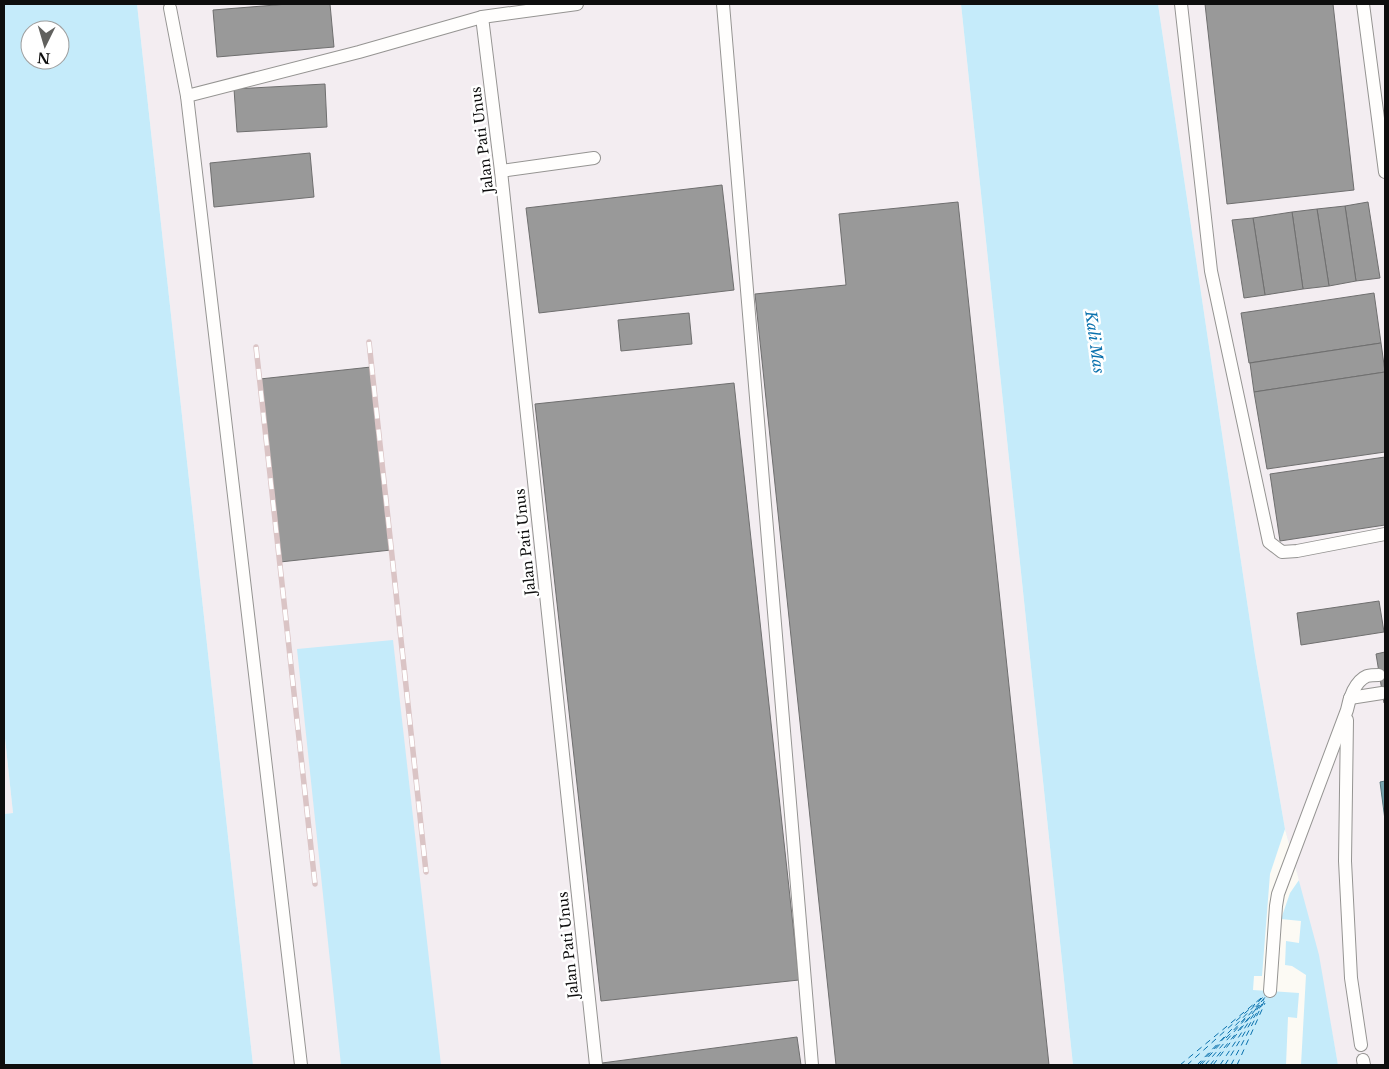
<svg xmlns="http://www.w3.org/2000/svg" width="1389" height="1069" viewBox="0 0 1389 1069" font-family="'Libre Baskerville',serif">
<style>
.industrial{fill:#f3edf1}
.water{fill:#c5ebfa;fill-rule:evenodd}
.pier{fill:#fcfaf4}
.public{fill:#76a5af;stroke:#57787f}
.industry{fill:#999;stroke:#6f6f6f}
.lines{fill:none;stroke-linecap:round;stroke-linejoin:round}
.ferry{stroke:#0a71ad;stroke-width:1;stroke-dasharray:6 5;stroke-linecap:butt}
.lane-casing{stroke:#959492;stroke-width:14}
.lane{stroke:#fffefd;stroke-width:12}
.rail-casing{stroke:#dac4c5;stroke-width:5.5}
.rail{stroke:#fff;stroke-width:4;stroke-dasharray:11;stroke-linecap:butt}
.labels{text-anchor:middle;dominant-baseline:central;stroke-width:5;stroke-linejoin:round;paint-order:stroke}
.street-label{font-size:14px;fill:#0e0e0e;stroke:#fff}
.water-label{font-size:15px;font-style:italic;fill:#0a71ad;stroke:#fff}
</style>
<rect width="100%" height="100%" fill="#fcfaf4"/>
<!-- industrial -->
<g class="industrial">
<polygon points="137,4 961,4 1073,1065 253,1065"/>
<polygon points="1158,4 1385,4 1385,1065 1338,1065 1318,955 1285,829 1255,655"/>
<polygon points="4,729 13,813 4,814"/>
</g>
<!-- water -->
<g class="water">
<path d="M4,4H137L253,1065H4V814L13,813L4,729ZM30,30H60V60H30Z"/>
<polygon points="961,4 1158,4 1255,655 1285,829 1319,955 1338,1065 1073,1065"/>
<polygon points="393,640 441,1065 341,1065 297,649"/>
</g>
<!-- pier -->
<polygon class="pier" points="1285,829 1299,880 1290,893 1281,919 1301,921 1299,943 1286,941 1285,965 1292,966 1306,975 1301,1065 1286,1065 1288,1017 1297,1018 1299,993 1253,990 1254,976 1262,976 1270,874"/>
<!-- public -->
<polygon class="public" points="1385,781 1385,820 1380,782"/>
<!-- industry -->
<g class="industry">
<polygon points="288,4 330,4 334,47 217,57 213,10"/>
<polygon points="1205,4 1333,4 1354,190 1227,204"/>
<polygon points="325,84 327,127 237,132 234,89"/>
<polygon points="310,153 314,197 214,207 210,163"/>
<polygon points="722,185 734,290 539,313 526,208"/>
<polygon points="958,202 1049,1065 836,1065 755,294 846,285 839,214"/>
<polygon points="1368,202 1380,278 1356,281 1345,206"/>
<polygon points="1345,206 1356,281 1329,286 1317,209"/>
<polygon points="1317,209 1329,286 1303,289 1292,212"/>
<polygon points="1292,212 1303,289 1265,295 1253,218"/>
<polygon points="1253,218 1265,295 1244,298 1232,220"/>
<polygon points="1374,293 1381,343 1249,363 1241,313"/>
<polygon points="689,313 692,344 621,351 618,320"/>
<polygon points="1381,343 1385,372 1254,392 1250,363"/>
<polygon points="371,367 391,550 280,562 260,379"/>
<polygon points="1385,372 1385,452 1267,469 1254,392"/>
<polygon points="734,383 799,980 601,1001 535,404"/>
<polygon points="1385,457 1385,525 1280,541 1270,474"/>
<polygon points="1379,601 1384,632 1301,645 1297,613"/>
<polygon points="1385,652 1385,703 1384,703 1376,654"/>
<polygon points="797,1037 801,1065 603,1065 602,1063"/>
</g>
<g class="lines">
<!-- ferry -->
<g class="ferry">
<polyline points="1261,1002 1267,995"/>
<polyline points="1255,1010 1262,1001"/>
<polyline points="1226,1038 1248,1015"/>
<polyline points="1180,1065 1266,994"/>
<polyline points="1187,1065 1255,1004"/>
<polyline points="1197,1065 1264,996"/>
<polyline points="1199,1065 1226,1036"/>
<polyline points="1201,1065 1222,1042"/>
<polyline points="1205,1065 1261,1001"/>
<polyline points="1210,1065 1256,1009"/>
<polyline points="1213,1065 1253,1013"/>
<polyline points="1220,1065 1264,999"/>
<polyline points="1225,1065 1262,1004"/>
<polyline points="1231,1065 1267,996"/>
<polyline points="1237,1065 1265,1003"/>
</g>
<!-- lane casing -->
<g class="lane-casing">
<g id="lane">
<polyline points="723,4 812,1065"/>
<polyline points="1181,4 1211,271 1269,542 1282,552 1297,551 1385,534"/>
<polyline points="1363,4 1385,172"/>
<polyline points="170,8 187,96"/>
<polyline points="482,17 501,171 596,1065"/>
<polyline points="501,171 594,158"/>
<polyline points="1350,698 1382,693"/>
<polyline points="1347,720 1345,861 1351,978 1361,1045"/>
<path d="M1270,991L1276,906L1278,894L1347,710C1349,699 1355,681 1367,676C1371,675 1376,675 1379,675"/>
<polyline points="1363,1060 1364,1065"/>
<polyline points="301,1065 187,96 359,52 482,17 577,4"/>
</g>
</g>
<!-- lane -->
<use href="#lane" class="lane"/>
<!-- rail casing -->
<g class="rail-casing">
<g id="rail">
<polyline points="369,342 426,872"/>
<polyline points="256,347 315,884"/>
</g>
</g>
<!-- rail -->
<use href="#rail" class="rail"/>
</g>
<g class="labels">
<!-- street labels -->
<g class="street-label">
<text transform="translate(482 140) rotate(-97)">Jalan Pati Unus</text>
<text transform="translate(525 542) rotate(-96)">Jalan Pati Unus</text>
<text transform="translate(568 945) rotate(-96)">Jalan Pati Unus</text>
</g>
<!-- water labels -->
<g class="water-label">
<text transform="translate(1095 342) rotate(82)">Kali Mas</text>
</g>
</g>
<!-- border -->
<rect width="1389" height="1069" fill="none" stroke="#0e0e0e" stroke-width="10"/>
<!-- north arrow -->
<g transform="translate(45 45) rotate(185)"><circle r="24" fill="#ffffff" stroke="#9f9f9f"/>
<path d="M0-4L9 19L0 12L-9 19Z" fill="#61615e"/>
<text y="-8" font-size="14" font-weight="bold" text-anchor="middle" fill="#0e0e0e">N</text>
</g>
</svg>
